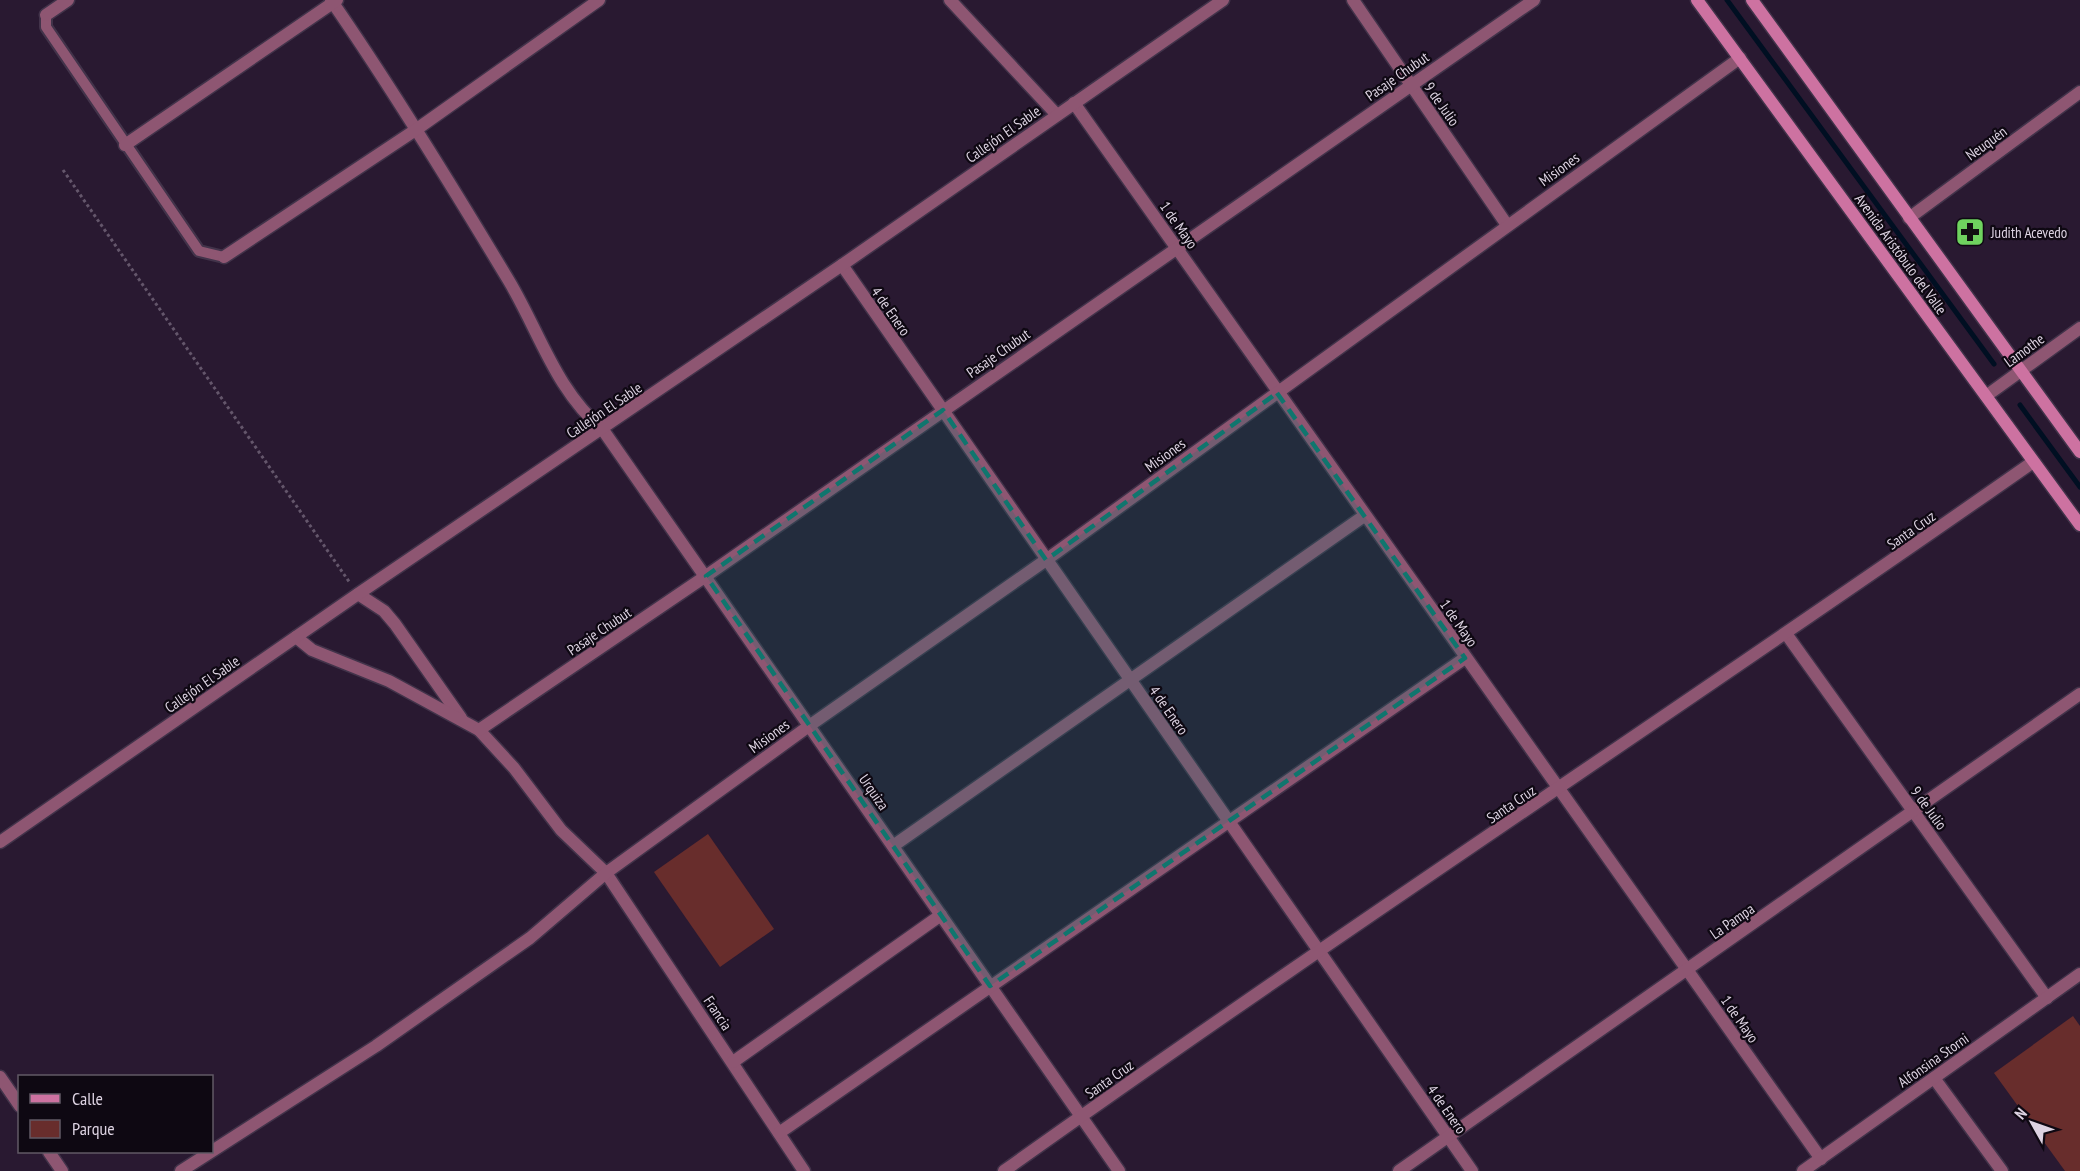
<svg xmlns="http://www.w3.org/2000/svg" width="2080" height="1171" viewBox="0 0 2080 1171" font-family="'PT Sans Narrow',sans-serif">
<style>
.green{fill:#682d2c}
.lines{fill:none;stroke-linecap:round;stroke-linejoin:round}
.stream{stroke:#000f22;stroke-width:5}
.service-casing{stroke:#42334a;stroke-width:14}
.minor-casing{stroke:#42334a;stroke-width:15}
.secondary-casing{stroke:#42334a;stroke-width:15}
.path{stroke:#64566b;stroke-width:3;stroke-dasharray:3 3;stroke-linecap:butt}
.service{stroke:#8e5672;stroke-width:10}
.minor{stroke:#8e5672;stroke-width:12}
.secondary{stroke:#cd72a1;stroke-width:12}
.marked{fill:#0f766e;fill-opacity:0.2;stroke:#0f766e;stroke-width:4.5;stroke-dasharray:12 8;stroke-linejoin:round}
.labels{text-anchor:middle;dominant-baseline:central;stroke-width:4.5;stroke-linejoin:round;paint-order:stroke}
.street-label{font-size:15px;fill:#ddd3e2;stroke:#0e0812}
.poi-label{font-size:15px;fill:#ddd3e2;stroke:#0e0812;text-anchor:start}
</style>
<rect width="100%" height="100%" fill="#291931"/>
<!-- green -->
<g class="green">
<polygon points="708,834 774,929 720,967 654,872"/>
<polygon points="2073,1016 2080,1026 2080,1171 2065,1171 1994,1073"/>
</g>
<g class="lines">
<!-- stream -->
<g class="stream">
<polyline points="1727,0 1994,364"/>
<polyline points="2020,405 2080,487"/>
</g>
<!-- service casing -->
<g class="service-casing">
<polyline id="service" points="46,15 46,27 199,251 224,257"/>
</g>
<!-- minor casing -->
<g class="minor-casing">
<g id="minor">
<path d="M331,0C394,91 452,186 509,281C540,333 555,389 603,430L1119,1171"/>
<polyline points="950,0 1057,115"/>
<polyline points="1353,0 1507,225"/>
<polyline points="46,15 68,0"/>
<polyline points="1074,103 1821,1159"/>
<polyline points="125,145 337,0"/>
<polyline points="1909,218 2080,92"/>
<polyline points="224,257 417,129 599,0"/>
<polyline points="842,265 1472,1171"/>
<polyline points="1986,396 2080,328"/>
<polyline points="358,594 384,611 395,624 461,718"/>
<polyline points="1787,635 2047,998"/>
<polyline points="296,637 312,650 389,681 479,730 514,768 561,830 606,873 804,1171"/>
<polyline points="479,730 706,576 1534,0"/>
<polyline points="0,842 358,594 842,265 1223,0"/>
<polyline points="893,846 1364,516"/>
<polyline points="733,1062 941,915"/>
<polyline points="0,1077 20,1106"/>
<polyline points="1934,1078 2002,1171"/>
<polyline points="779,1133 1465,658"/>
<polyline points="49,1152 62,1171"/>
<polyline points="181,1171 376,1046 530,938 606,873 809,726 1046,560 1740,58"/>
<path d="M1004,1171C1343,929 1692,701 2033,462"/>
<polyline points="1399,1171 2080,694"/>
<polyline points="1803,1171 2080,974"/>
</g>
</g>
<!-- secondary casing -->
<g class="secondary-casing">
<g id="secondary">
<polyline points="1697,0 2080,525"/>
<polyline points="1752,0 2080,452"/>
</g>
</g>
<!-- path -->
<polyline class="path" points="63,170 350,583"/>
<!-- service -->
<use href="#service" class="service"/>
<!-- minor -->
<use href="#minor" class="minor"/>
<!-- secondary -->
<use href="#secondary" class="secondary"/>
</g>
<!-- marked area -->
<path class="marked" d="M1277,393L1465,658L990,986L706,576L943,410L1046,560Z"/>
<!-- icons -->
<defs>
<g id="pharmacy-square" transform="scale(1.5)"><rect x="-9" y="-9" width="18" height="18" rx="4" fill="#6fd35f" stroke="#0e0812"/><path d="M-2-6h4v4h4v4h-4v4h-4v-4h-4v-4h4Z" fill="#111"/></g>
</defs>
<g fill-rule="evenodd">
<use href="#pharmacy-square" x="1970" y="232"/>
</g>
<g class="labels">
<!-- street labels -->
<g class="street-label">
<text transform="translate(1397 76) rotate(-35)">Pasaje Chubut</text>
<text transform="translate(1442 104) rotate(55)">9 de Julio</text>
<text transform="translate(1003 134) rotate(-35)">Callejón El Sable</text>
<text transform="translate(1986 143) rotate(-36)">Neuquén</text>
<text transform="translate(1559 169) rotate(-36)">Misiones</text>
<text transform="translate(1179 225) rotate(55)">1 de Mayo</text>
<text transform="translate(1901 254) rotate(54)">Avenida Aristóbulo del Valle</text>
<text transform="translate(891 311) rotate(55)">4 de Enero</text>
<text transform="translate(2024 350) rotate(-36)">Lamothe</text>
<text transform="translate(998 353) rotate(-35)">Pasaje Chubut</text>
<text transform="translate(604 410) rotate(-34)">Callejón El Sable</text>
<text transform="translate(1165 455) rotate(-36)">Misiones</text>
<text transform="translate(1911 530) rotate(-35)">Santa Cruz</text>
<text transform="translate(1459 623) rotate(55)">1 de Mayo</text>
<text transform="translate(599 631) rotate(-34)">Pasaje Chubut</text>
<text transform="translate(202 684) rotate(-35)">Callejón El Sable</text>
<text transform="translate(1169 710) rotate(55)">4 de Enero</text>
<text transform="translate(769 736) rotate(-36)">Misiones</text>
<text transform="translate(874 792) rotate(55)">Urquiza</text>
<text transform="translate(1511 804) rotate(-34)">Santa Cruz</text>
<text transform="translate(1929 808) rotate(54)">9 de Julio</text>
<text transform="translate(1732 921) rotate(-35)">La Pampa</text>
<text transform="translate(718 1013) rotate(56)">Francia</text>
<text transform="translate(1740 1019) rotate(55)">1 de Mayo</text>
<text transform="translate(1933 1060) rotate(-35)">Alfonsina Storni</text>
<text transform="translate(1109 1079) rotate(-35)">Santa Cruz</text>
<text transform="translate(1447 1109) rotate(55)">4 de Enero</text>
</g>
<!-- poi labels -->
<g class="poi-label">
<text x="1991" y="232">Judith Acevedo</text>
</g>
</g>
<!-- legend -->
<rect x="18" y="1075" width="195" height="78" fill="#0e0812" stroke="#615965" stroke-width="1.5"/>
<rect x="30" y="1094" width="30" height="9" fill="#cd72a1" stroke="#615965" stroke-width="1.5"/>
<text x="72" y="1105" font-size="18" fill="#ddd3e2">Calle</text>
<rect x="30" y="1120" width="30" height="18" fill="#682d2c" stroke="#615965" stroke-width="1.5"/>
<text x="72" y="1135" font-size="18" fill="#ddd3e2">Parque</text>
<!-- north arrow -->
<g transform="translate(2032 1123) rotate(310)" stroke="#0e0812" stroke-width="4.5" paint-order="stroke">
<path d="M0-4.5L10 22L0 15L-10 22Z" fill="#ddd3e2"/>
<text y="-9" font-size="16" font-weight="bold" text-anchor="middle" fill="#ddd3e2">N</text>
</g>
</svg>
